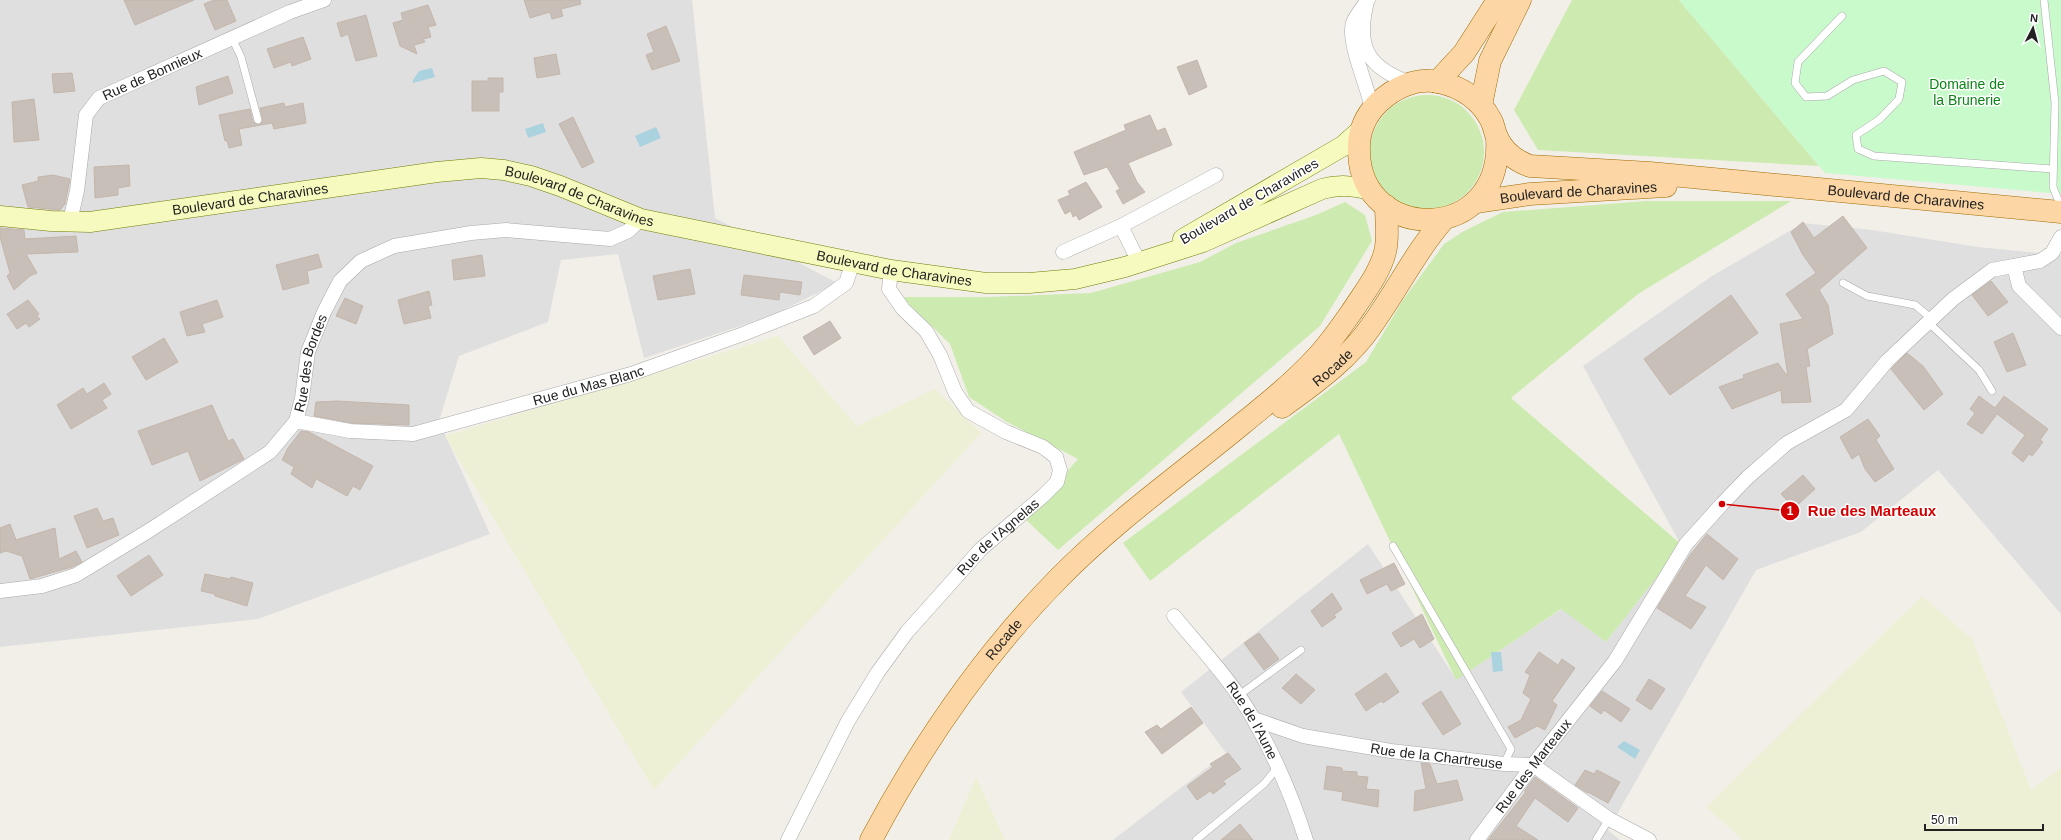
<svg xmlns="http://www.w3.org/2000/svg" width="2061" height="840" viewBox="0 0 2061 840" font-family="Arial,sans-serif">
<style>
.residential{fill:#e0dfdf}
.farmland{fill:#eef0d5}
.grass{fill:#cdebb0}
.park{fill:#c8facc}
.water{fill:#aad3df}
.building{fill:#c7bfb8;stroke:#c4b6ab}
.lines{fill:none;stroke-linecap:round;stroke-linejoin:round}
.service-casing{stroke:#a9a9a9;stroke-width:8}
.minor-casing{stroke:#a9a9a9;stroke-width:15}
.secondary-casing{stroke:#707d05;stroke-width:21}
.primary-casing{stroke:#a06b00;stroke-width:23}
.service{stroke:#fff;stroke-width:7}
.minor{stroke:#fff;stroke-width:14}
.secondary{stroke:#f7fabf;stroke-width:20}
.primary{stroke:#fcd6a4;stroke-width:22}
.labels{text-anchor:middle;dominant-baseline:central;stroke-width:3;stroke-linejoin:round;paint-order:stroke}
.street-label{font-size:14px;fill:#222;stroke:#fff}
.park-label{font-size:14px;fill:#0c8416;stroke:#fff}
.leader{fill:none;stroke:#d40000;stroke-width:1.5}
.callout-dot{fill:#d40000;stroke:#fff;stroke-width:1.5}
.mark-label{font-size:12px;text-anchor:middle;font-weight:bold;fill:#fff}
.callout-label{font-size:15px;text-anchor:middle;font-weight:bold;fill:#d40000;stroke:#fff;stroke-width:3;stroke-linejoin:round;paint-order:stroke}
</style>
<rect width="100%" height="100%" fill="#f2efe9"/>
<!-- residential -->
<g class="residential">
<polygon points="0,0 692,0 715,218 837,283 773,315 644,358 618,254 561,260 548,322 459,356 439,421 490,534 258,619 0,647"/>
<polygon points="1803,223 1872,230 1978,247 2061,255 2061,614 1938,470 1861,532 1756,570 1608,830 1620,840 1113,840 1226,753 1181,692 1368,544 1456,679 1562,609 1606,642 1681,545 1583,366 1712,276"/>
</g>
<!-- farmland -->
<g class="farmland">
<polygon points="778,336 857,426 935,389 981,433 654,790 445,436"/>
<polygon points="1922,596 1972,639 2031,790 2061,768 2061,840 1743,840 1706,807"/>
<polygon points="976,777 1005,840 949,840"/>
</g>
<!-- grass -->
<g class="grass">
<polygon points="1572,0 1679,0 1819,166 1538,150 1514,110"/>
<circle cx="1427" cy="152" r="57"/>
<polygon points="1646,201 1791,201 1638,294 1511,398 1682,545 1606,642 1561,609 1456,680 1339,434 1150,581 1123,543 1366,362 1403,300 1444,244 1464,231 1503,212"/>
<polygon points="1345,202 1365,215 1372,241 1320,326 1058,550 1025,519 1078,459 1007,422 969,397 950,344 907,302 904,297 989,297 1091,293 1200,262 1236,243 1316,215"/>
</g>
<!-- park -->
<polygon class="park" points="1679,0 2061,0 2061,194 1825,173"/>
<!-- water -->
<g class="water">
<polygon points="432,68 435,77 413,83 413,80 419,71"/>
<polygon points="543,123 546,132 528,138 525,129"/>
<polygon points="656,127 661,138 640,147 635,136"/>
<polygon points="1501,652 1503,671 1493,672 1491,652"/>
<polygon points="1624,741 1640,750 1635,759 1617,747"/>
</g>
<!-- building -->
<g class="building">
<polygon points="124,0 194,0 135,25"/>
<polygon points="214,0 227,0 236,21 215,30 204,4"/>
<polygon points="524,0 580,0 581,4 561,9 563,16 552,19 550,12 530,18"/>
<polygon points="428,5 436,25 428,27 431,37 423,39 425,42 414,45 417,54 400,46 393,23 403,20 401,13"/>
<polygon points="366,15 377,56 356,61 348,34 341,37 337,23"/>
<polygon points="666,26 680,61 652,70 646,55 654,52 647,34"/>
<polygon points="303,37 311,59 292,66 291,62 274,68 267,49"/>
<polygon points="556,54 560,74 537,78 534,58"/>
<polygon points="1197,60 1207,87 1189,95 1177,67"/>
<polygon points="72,73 75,91 54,93 52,74"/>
<polygon points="228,76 233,93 199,105 196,87"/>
<polygon points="488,78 503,78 503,92 499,92 499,111 472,111 472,81 488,81"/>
<polygon points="34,99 39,140 14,142 12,102"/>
<polygon points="284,103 285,107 303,103 306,123 274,129 272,123 239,129 242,145 229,148 227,141 225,141 219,115 250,109 253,122 259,125 263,121 260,108"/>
<polygon points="1150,115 1157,131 1165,128 1172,145 1128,163 1137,182 1145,192 1123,204 1116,191 1120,189 1107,167 1084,175 1074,152 1126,130 1124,125"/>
<polygon points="573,117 594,162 582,168 559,124"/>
<polygon points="129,165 130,186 118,188 118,195 95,198 94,167"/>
<polygon points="53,175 70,179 65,204 60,210 28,207 22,185 38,181 38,177"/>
<polygon points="1086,182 1102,207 1079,220 1076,215 1073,217 1071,211 1065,214 1058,200 1070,195 1068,191"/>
<polygon points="1843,216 1867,248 1819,290 1828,305 1833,334 1807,349 1810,366 1806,367 1811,402 1782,403 1781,390 1732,409 1719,387 1744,378 1743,375 1778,363 1788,377 1780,324 1803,319 1786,294 1816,273 1803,255 1791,232 1803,222 1814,238"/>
<polygon points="0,228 24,230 25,239 76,236 78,252 26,254 37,273 30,276 14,290 7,276 10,273 0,237"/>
<polygon points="318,254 322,267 307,271 309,283 283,290 276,265"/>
<polygon points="482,255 485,276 454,280 452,260"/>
<polygon points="690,269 695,294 658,300 653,276"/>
<polygon points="744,275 802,282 800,295 780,292 779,300 741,295"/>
<polygon points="1991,281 2008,302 1988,316 1972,295"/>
<polygon points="429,291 432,305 428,306 431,318 404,324 398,300"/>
<polygon points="1731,295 1758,333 1670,395 1644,359"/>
<polygon points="345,298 363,306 356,324 336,316"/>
<polygon points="28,300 39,314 37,316 40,319 29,327 26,323 17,329 7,314"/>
<polygon points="217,300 223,317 202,324 205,332 187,336 180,312"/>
<polygon points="830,321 841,338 814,355 803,337"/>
<polygon points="2013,333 2026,365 2007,372 1994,342"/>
<polygon points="164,338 178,362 146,380 132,357"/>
<polygon points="1907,353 1923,366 1943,394 1924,410 1891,369"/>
<polygon points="104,383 111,394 102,400 107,408 71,429 57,405 83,388 87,394"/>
<polygon points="1979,396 1995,408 2004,396 2048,429 2040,440 2043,442 2032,456 2029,454 2023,462 2012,453 2025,435 1997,414 1982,434 1967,424 1975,413 1970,409"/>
<polygon points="337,401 409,405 409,425 351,423 314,416 316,402"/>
<polygon points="212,405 228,441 233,439 244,459 200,481 188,451 152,465 138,431"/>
<polygon points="1868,419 1880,436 1876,440 1894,469 1875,482 1865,469 1859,454 1852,459 1840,437"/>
<polygon points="301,431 309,432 373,466 360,490 353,486 347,496 316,479 312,488 291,474 294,467 282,460 288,448"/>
<polygon points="1803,475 1815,489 1794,508 1781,494"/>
<polygon points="97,508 103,521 113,518 119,535 87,548 74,516"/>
<polygon points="10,524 16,540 55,528 59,559 76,551 82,562 72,567 30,579 22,556 6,551 0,553 0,528"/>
<polygon points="1707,534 1738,559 1723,580 1706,565 1685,596 1706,607 1691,629 1657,608 1690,555"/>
<polygon points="149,555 163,575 131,596 117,576"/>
<polygon points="1394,563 1405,584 1391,591 1387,584 1367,594 1360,580"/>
<polygon points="205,574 230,579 231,577 253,583 247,606 215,596 215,594 201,591"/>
<polygon points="1332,593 1342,609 1334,615 1336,617 1322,627 1311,611"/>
<polygon points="1422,614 1434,639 1420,648 1414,639 1401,647 1392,633"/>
<polygon points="1259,633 1279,659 1264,670 1244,643"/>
<polygon points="1539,652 1558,665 1562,659 1575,668 1552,701 1557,705 1545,730 1537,726 1515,738 1508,727 1521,720 1531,699 1523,693 1530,675 1525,672"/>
<polygon points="1386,673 1399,692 1383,703 1381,701 1366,711 1355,694"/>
<polygon points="1296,674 1315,690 1301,704 1282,688"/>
<polygon points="1649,679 1665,689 1651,710 1636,700"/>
<polygon points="1441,691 1461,724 1443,735 1422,703"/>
<polygon points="1602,691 1630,709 1621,722 1604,710 1601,714 1590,706"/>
<polygon points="1191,707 1203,723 1162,754 1145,732 1157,725 1161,729"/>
<polygon points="1228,753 1241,769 1223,781 1226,784 1213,794 1210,791 1197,800 1187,786 1213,767 1210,764"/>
<polygon points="1421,763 1430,764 1437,784 1457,780 1463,800 1414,811 1415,791 1426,789"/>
<polygon points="1327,766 1342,768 1342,771 1357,772 1357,776 1368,777 1366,789 1379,790 1378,807 1342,800 1343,792 1324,789"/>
<polygon points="1585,770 1594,774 1597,770 1620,782 1608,803 1588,792 1588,793 1575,785"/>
<polygon points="1535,777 1578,808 1568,822 1535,798 1516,826 1538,840 1488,840 1525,793 1525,790"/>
<polygon points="1240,824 1253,840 1221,840"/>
</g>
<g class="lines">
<!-- service casing -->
<g class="service-casing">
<g id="service">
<polyline points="2044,0 2055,103 2053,187 2061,207"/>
<polyline points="1842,16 1798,62 1795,83 1806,97 1827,96 1853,80 1884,71 1902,82 1899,99 1880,119 1856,135 1858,149 1874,156 2052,169"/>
<polyline points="232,38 241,57 258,120"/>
<polyline points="1843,283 1867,296 1915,305 1932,319"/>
<polyline points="1929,323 1979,370 1992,391"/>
<polyline points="1393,546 1511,749 1504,764"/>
<polyline points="1238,696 1301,650"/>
<polyline points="1196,840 1264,784 1277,768"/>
<polyline points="1596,840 1609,819"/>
</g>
</g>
<!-- minor casing -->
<g class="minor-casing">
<g id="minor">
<path d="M1368,0C1363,7 1356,15 1353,23C1347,43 1368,86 1372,109"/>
<path d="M1366,6C1356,50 1370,68 1410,83"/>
<path id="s1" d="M70,221L77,191L86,115L99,98L290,12L324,0"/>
<polyline points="1121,226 1139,262"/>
<polyline points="1063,252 1121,226 1216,175"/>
<polyline points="2014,266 2019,286 2061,328"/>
<path id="s2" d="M296,421L350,431L413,434L631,374L743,334L814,306L846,283L853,262"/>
<path id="s3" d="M0,591L42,586L76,575L150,530L270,452L296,421L302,398L308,352L324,312L340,281L361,261L394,246L471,233L506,230L610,239L628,231L641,219"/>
<path id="s4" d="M1174,616C1201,649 1233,682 1254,720C1275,757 1293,799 1306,840"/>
<path id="s5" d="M1254,719L1303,736L1391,751L1504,764L1533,765L1609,819L1649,840"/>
<path id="s6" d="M788,840L848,721L878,672L907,632L981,549L1043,496L1057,482L1060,470L1056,457L1043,447L1006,432L968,411L955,392L940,355L926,331L903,309L889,289L891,270"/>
<path id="s7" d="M1477,840L1533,765L1615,661L1686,544L1722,504L1748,477L1787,443L1846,410L1887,361L1953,299L1992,270L2040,261L2052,253L2061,237"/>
</g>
</g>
<!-- secondary casing -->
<g class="secondary-casing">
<g id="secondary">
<path id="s8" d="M0,216L51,221L90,222L437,172L481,168L504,170L531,176L560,186L641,219L891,270L986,283H1029L1075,279L1125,267L1203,242L1322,189C1340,184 1353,186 1371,190"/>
<polyline points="1183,239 1343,146 1362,129"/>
</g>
</g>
<!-- primary casing -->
<g class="primary-casing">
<g id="primary">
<polyline points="1437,82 1464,53 1498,0"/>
<polyline points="1481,105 1490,61 1520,0"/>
<path id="s9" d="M1497,138C1504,245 1361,244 1359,152C1358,133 1365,116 1378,103C1394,88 1416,77 1439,82C1461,87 1480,99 1491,120C1494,125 1494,131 1497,137C1503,151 1516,161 1530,166L1650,173L2061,212"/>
<path id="s10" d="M1476,202L1530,194L1666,186"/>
<path id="s11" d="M1282,407C1315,383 1349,359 1372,325C1397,290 1416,251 1444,219"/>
<path id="s12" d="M871,840C922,744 982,656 1059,578C1115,521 1180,475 1242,424C1268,403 1294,382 1317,357C1331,342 1343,324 1355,307C1366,290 1380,272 1385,252C1389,237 1386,221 1386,206"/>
</g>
</g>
<!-- service -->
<use href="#service" class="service"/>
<!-- minor -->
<use href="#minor" class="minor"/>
<!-- secondary -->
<use href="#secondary" class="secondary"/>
<!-- primary -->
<use href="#primary" class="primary"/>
</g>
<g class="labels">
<!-- street labels -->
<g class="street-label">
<text stroke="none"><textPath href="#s1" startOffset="187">Rue de Bonnieux</textPath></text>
<text stroke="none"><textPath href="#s10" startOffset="103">Boulevard de Charavines</textPath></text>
<text stroke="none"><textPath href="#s8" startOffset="588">Boulevard de Charavines</textPath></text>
<text stroke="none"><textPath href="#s9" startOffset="857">Boulevard de Charavines</textPath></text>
<text stroke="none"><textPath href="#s8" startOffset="252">Boulevard de Charavines</textPath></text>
<text transform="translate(1249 201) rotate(-30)">Boulevard de Charavines</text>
<text stroke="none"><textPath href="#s8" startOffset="912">Boulevard de Charavines</textPath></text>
<text stroke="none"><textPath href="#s3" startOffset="408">Rue des Bordes</textPath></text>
<text stroke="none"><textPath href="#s11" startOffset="64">Rocade</textPath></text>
<text stroke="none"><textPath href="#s2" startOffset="300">Rue du Mas Blanc</textPath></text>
<text stroke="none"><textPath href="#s6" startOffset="372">Rue de l'Agnelas</textPath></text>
<text stroke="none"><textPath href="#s12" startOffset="241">Rocade</textPath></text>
<text stroke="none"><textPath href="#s4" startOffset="131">Rue de l'Aune</textPath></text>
<text stroke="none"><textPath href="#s5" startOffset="187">Rue de la Chartreuse</textPath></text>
<text stroke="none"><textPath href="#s7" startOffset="93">Rue des Marteaux</textPath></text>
</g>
<!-- park labels -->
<g class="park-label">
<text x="1967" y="84">Domaine de<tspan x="1967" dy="16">la Brunerie</tspan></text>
</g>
</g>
<!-- callouts -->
<path class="leader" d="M1722 504L1790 511"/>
<g class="callout-dot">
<circle cx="1722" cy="504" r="4"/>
<circle cx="1790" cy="511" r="10"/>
</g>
<g class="mark-label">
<text x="1790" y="515">1</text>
</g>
<g class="callout-label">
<text x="1872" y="516">Rue des Marteaux</text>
</g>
<!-- north arrow -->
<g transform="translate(2033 28) rotate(6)" stroke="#ffffff" stroke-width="3" paint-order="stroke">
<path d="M0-3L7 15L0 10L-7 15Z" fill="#222222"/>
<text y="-6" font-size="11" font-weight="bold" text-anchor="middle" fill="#222222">N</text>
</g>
<!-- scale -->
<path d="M1925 824v6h118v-6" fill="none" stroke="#222222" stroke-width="2"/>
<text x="1931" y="824" font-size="12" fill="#222222" stroke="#ffffff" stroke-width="3" paint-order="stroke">50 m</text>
</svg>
